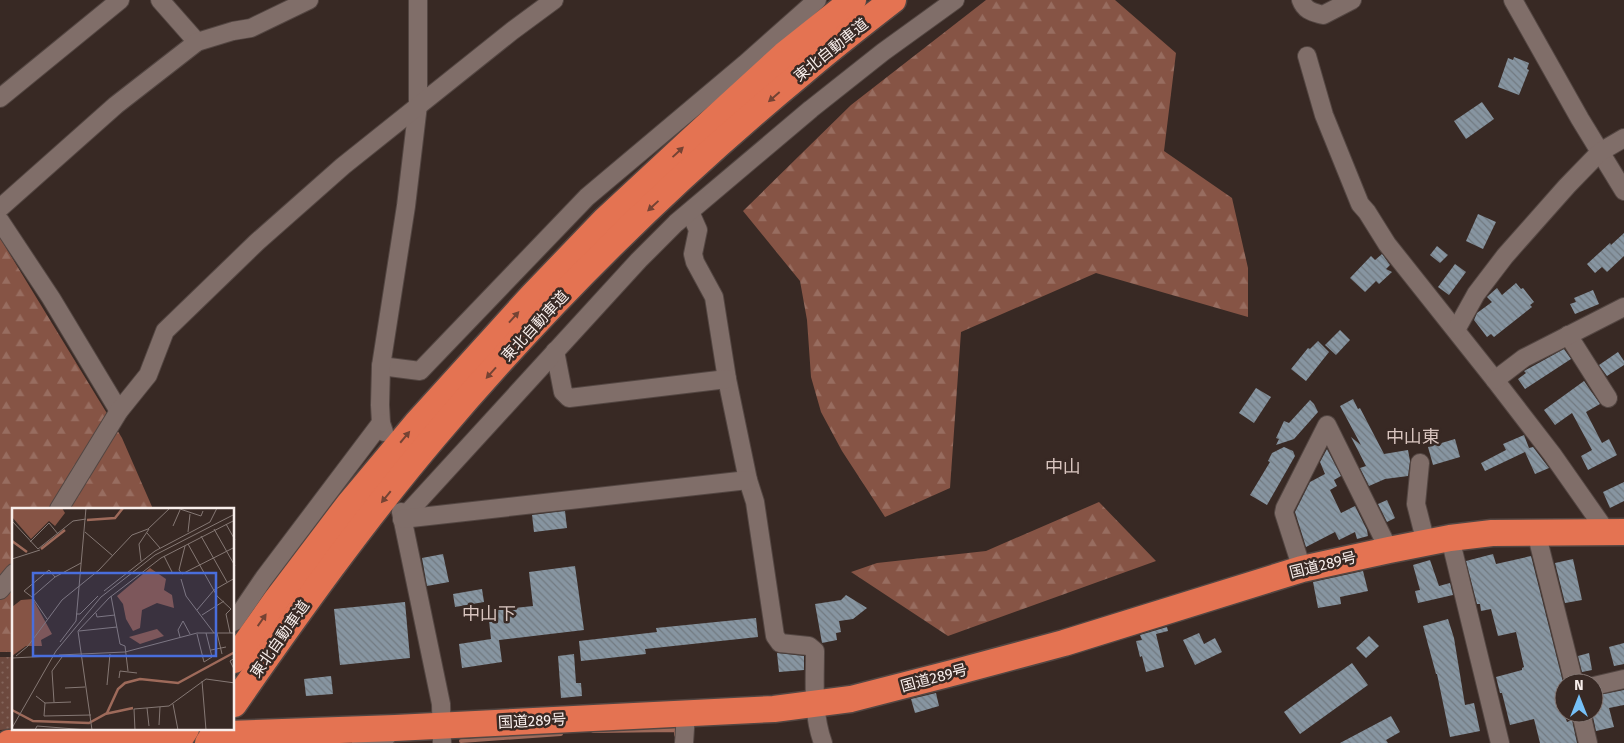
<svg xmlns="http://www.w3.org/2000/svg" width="1624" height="743" viewBox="0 0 1624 743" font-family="'Fira Sans','Noto Sans JP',sans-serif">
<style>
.grass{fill:url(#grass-dots)}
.forest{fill:url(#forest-firs)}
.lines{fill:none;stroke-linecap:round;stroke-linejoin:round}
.stream{stroke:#9e6a5a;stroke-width:4}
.building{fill:url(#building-back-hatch)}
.minor-casing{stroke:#534642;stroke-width:20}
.highway-casing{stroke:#534642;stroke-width:29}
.minor{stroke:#806e69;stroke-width:18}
.highway{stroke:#e47352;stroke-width:26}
.oneway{fill:#744334}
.labels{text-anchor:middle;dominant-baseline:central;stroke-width:5;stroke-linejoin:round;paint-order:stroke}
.street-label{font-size:15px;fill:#f8eeeb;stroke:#382924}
.quarter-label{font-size:18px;fill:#d8c4be;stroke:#382924}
.inset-river{fill:none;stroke:#9e6a5a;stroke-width:2.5}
.inset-road{fill:none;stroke:#857874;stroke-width:1}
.view{fill:#496edc;fill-opacity:0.15;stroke:#496edc;stroke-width:2.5}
.inset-edge{fill:none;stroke:#f8eeeb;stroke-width:2.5}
</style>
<defs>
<pattern id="grass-dots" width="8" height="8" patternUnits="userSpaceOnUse" patternTransform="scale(1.25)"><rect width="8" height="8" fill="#6d493e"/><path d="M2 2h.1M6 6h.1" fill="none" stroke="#83645a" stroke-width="1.8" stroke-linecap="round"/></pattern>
<pattern id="forest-firs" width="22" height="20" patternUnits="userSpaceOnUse" patternTransform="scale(1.25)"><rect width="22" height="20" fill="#865445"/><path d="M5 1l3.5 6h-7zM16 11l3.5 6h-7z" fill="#986d60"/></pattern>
<pattern id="building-back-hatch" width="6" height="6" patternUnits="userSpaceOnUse" patternTransform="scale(1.25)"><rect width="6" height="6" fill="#8795a1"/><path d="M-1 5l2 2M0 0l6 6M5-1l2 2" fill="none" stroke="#727a81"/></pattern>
</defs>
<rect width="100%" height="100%" fill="#382924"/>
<!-- grass -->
<polygon class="grass" points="0,657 14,657 14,729 0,730"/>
<!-- forest -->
<g class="forest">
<polygon points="986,0 1115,0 1176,53 1164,151 1232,198 1248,268 1248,317 1096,273 961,332 950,488 885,517 842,451 821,412 811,377 807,320 800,281 743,211 851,105"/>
<polygon points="0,238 122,438 153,509 14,509 14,652 0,652"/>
<polygon points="1099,502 1156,561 948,636 851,572 877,563 986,551"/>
</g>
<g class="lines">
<!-- stream -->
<g class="stream">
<polyline points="593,731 676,730 676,735"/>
<polyline points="461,741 561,734"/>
</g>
</g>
<!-- building -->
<g class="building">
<polygon points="1514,57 1529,63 1527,69 1529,70 1519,95 1498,87 1508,58 1513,60"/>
<polygon points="1482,102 1494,119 1466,139 1454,121"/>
<polygon points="1478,214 1496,222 1483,249 1466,241"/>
<polygon points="1624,233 1624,256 1607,272 1602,267 1595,273 1587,264 1610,243 1611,245"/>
<polygon points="1437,246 1448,255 1440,263 1430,255"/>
<polygon points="1382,254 1390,265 1386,269 1392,272 1379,284 1376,281 1365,292 1350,278 1371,256 1375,260"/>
<polygon points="1455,264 1466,272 1449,295 1438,287"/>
<polygon points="1516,283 1521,289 1523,288 1534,302 1530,305 1532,307 1494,337 1491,334 1487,337 1474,320 1477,313 1492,302 1487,297 1489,295 1497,288 1502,295"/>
<polygon points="1593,290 1599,304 1575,314 1570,304 1576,302 1574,298"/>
<polygon points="1340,330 1350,340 1336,355 1325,345"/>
<polygon points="1318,341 1329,352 1306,381 1291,369 1308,348 1310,349"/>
<polygon points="1564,349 1571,359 1525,389 1518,379 1526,373 1524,371"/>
<polygon points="1618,352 1624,361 1624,365 1607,376 1599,365"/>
<polygon points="1584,381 1600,404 1586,412 1602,443 1609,439 1617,455 1588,470 1581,456 1592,450 1572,413 1555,425 1544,410"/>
<polygon points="1256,388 1271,397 1254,423 1239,413"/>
<polygon points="1353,399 1358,409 1360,408 1384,454 1408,450 1410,461 1408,476 1385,479 1369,486 1360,468 1366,466 1351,437 1361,445 1340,406"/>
<polygon points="1310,400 1314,404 1318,412 1294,439 1276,445 1279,439 1276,438 1284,421 1289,423"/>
<polygon points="1524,435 1529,448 1533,447 1549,468 1535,474 1525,452 1485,471 1481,463 1506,450 1503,444"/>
<polygon points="1455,439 1460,457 1433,465 1428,447"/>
<polygon points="1284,447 1293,451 1295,456 1267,505 1250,495 1270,462 1268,461 1272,453"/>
<polygon points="1327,449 1341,476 1334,480 1337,486 1330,490 1341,513 1355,506 1367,530 1368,536 1357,539 1355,532 1339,540 1335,532 1306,547 1295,512 1310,482 1325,474 1320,462"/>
<polygon points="1624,482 1624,501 1610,508 1603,492"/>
<polygon points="1387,500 1395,518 1387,522 1378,504"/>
<polygon points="565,511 567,528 534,532 532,515"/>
<polygon points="443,554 449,582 427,586 422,558"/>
<polygon points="1493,554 1496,564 1531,556 1564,686 1564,713 1567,722 1572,720 1577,743 1540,743 1534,719 1510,725 1502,693 1500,693 1496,677 1522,670 1522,668 1524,667 1516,632 1498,636 1491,609 1481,611 1480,604 1477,604 1466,561"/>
<polygon points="1573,559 1582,600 1565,603 1555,563"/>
<polygon points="1430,560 1439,586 1450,583 1453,595 1418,603 1415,591 1420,590 1413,565"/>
<polygon points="575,566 584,630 499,640 502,662 462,668 459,644 491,639 488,611 533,606 529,572"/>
<polygon points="1363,571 1368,591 1340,597 1341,604 1318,608 1313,582"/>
<polygon points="482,589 484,602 455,607 453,594"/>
<polygon points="846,595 867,608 853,619 839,621 841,632 836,633 837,640 822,643 815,604 841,600"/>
<polygon points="405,602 410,658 340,665 334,609"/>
<polygon points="756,618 758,637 645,649 646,654 581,661 579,641 657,632 656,628"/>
<polygon points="1448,619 1454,638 1465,705 1474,703 1480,731 1450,737 1437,674 1436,674 1423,626"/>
<polygon points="1167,627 1168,631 1156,634 1164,667 1146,672 1142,656 1140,657 1136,641 1142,640 1140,635"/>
<polygon points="1199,633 1204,644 1215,638 1222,652 1195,665 1183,640"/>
<polygon points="1369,636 1379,646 1366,658 1356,648"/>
<polygon points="1624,643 1624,664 1614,666 1609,647"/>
<polygon points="777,653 804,656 804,670 779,672"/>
<polygon points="1589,653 1592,670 1582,672 1578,656"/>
<polygon points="574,654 576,683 581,683 582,696 561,698 558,656"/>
<polygon points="1352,663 1368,685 1300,734 1284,712"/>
<polygon points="331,676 333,694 306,696 304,679"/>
<polygon points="1624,690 1624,705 1609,708 1614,727 1596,731 1593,717 1594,696"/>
<polygon points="936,693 939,706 915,713 911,699"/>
<polygon points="1391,716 1400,732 1386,740 1388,743 1340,743"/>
</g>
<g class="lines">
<!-- minor casing -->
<g class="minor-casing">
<g id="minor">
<polyline points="160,0 197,42"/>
<path d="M1301,0C1305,11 1313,12 1323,15L1352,0"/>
<polyline points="1513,0 1580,119 1624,191"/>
<polyline points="1307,56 1324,115 1360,204 1367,212 1387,244 1495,380 1552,454 1606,531"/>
<polyline points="0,98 120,0"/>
<polyline points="0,208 116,105 197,42 233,31 251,28 309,0"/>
<path d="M690,212L698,230L693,254L695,262L714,297L727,379L748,480L755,502L775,636L780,643L809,646L815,651C815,682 812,713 823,743"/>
<polyline points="0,221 51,298 119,411"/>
<polyline points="1456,330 1476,294 1505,256 1567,186 1600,152 1624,138"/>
<polyline points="1568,335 1608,398"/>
<polyline points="555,351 563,392 569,398 727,379"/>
<polyline points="381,366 420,371 587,197 745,64 817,0"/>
<polyline points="1495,380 1524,358 1624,307"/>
<polyline points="384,432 381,423 380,405 381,366 406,206 418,105 418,0"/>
<polyline points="1420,463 1416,504 1426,543"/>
<polyline points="59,509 119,411 148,375 165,331 257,242 343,166 512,31 554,0"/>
<polyline points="401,512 441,704 442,743"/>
<polyline points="402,519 639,260 676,223 811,109 883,52 955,0"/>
<polyline points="402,519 748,480"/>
<polyline points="1536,532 1574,683"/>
<polyline points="1450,538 1500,743"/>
<polyline points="1302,569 1284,513 1285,508 1327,425 1389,550"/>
<polyline points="0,590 14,573"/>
<polyline points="234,622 264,578 381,423"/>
<polyline points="1594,686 1624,679"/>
<polyline points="1581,713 1588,743"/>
<polyline points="361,743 381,742 395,728"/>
<polyline points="684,743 686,714"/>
</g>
</g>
<!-- highway casing -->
<g class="highway-casing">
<g id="highway">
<polyline points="234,660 277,599 349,504 416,424 532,296 605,220 690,141 784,55 853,0"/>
<path d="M234,704C298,612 363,521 435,436C545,306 671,181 802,73C831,48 862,24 893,0"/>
<polyline points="228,734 395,728 774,709 851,699 956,672 1064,643 1302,569 1389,550 1450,538 1492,533 1624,532"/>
<polyline points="9,743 159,736"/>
<polyline points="177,743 186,729"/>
<polyline points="208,743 217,729"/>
</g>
</g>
<!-- minor -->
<use href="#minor" class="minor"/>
<!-- highway -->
<use href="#highway" class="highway"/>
</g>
<!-- one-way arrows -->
<defs><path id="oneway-solid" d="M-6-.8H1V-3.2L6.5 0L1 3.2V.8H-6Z" transform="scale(1.25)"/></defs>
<g class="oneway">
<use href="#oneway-solid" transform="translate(774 97) rotate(139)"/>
<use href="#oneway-solid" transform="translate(678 152) rotate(-43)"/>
<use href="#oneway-solid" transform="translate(653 206) rotate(137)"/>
<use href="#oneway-solid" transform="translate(514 317) rotate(-48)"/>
<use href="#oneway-solid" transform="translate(491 373) rotate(132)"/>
<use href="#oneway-solid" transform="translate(405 437) rotate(-50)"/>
<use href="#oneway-solid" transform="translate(386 497) rotate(129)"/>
<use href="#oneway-solid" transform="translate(262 620) rotate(-55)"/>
</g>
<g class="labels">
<!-- street labels -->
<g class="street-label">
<text transform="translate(831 50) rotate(-39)">東北自動車道</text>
<text transform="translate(535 326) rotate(-47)">東北自動車道</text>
<text transform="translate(1323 565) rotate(-14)">国道289号</text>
<text transform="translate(280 639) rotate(-55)">東北自動車道</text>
<text transform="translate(934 678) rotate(-15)">国道289号</text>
<text transform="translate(532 721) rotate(-3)">国道289号</text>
</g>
<!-- quarter labels -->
<g class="quarter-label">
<text x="1413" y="437">中山東</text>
<text x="1063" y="467">中山</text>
<text x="489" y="614">中山下</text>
</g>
</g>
<!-- overview -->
<g transform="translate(12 508)">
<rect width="222" height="222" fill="#382924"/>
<path d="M0,0H50L53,5L43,18L37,13L19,31L0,9ZM138,60L154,71L152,82L160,87L162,100L145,95L130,102L128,120L121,123L114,111L111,96L105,88ZM21,91L40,126L29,132L30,138H14L0,148V99L9,92ZM145,121L152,128L128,136L117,129Z" fill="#865445"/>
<path class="inset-river" d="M75,12L103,10L111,0M0,33L15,44M29,41L53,22M0,202L21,213L77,215L95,205L106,181L113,175L128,171L166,175L223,144M93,206L121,200"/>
<path class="inset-road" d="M165,0L189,8L191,3M0,13L26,41L61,13L74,11M214,16L223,32M161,18L168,2M202,21L223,58M73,24L101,48M176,24L178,6M135,25L148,40M189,28L215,74M18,34L37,15L46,26M176,36L205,88L219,101L214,106L218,125M173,38L167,62L170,66L223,39M152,48L160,64M0,51L28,42M129,53L127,36L137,21M169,71L174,88L202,125M92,83L143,43L198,14L205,0M99,88L108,136L113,138L116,163M20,89L43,69L69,55M185,102L202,82L223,70M84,105L85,109L103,107M64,106H68L86,88M190,107L212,93M35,111L20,89L12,83L37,62L43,69M64,113L74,0M66,123L97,90L149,50L223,12M66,123L80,222M67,123L105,119M205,125L210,146M185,126L192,154L200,149L194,125M168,129L166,122L171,113L178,126M48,134L64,113M199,142L214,139M47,147L113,144L185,125H223M4,148L16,138L50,92L87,62L120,27L136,21L158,0M0,150L39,148M223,150L218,153L223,163M107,170L108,163L125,165M190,173L194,222M95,177L98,146M53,180L73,179M24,188L33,195L59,194M42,194L40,163L50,149M33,195L32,208L79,207M161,196L166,222M135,200L137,218M147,217L148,199M0,220L44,143L89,89L143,47L223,6M23,222L25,218L76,222M123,222L122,201L157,198L194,171L223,175"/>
<path class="view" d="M21,65H204V148H21Z"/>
<rect width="222" height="222" class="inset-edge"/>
</g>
<!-- north arrow -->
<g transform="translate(1579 698)"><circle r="24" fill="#382924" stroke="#857874"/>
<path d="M0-4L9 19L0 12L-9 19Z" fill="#76c0f7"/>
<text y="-8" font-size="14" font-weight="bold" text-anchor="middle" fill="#f8eeeb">N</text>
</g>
</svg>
